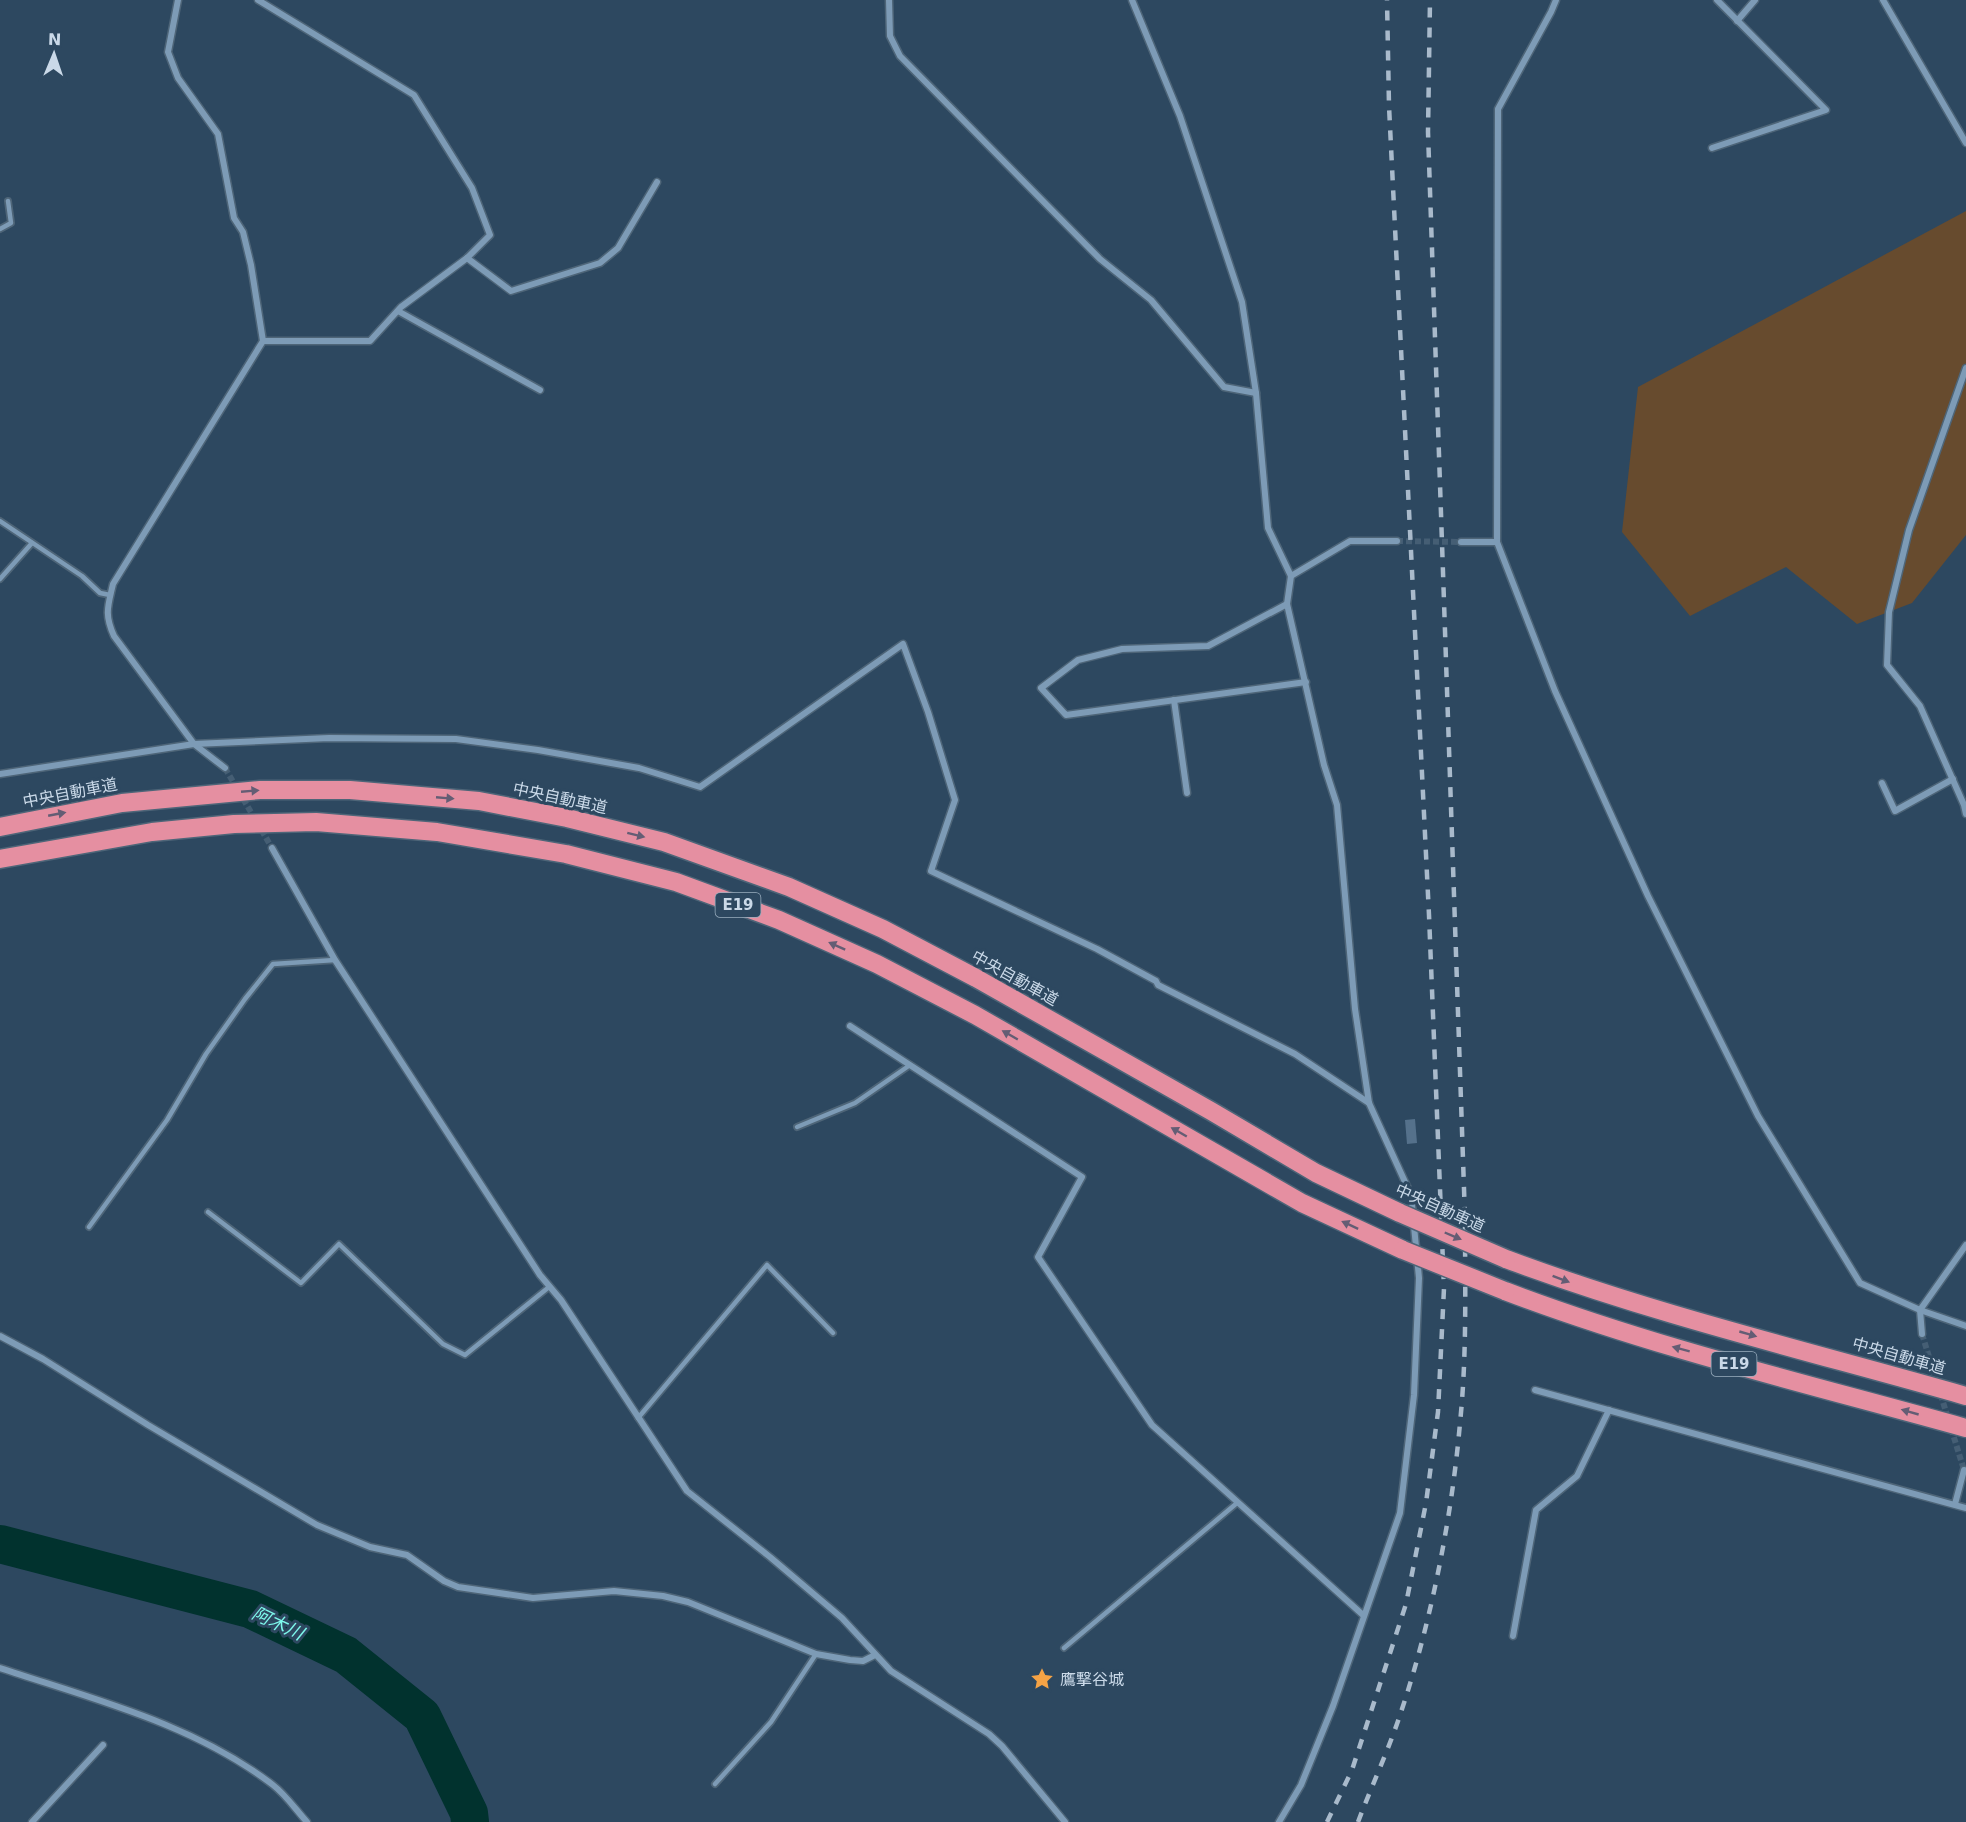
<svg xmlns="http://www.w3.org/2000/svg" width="1966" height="1822" viewBox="0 0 1966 1822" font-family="'DejaVu Sans','Noto Sans JP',sans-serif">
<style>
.green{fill:#674b2e}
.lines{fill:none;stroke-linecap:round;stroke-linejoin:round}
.river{stroke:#01322e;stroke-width:38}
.building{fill:#55718b}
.minor-tunnel{stroke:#455e74;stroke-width:6;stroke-dasharray:6 3;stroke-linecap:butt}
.service-casing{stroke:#4e6578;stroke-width:8}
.minor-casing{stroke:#4e6578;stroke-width:9}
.motorway-casing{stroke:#4e6578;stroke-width:21}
.service{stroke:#7d9bb6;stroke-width:4.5}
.minor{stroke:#7d9bb6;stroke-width:6}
.motorway{stroke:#e58fa1;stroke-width:18}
.rail{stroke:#a9bacb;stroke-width:4.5;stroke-dasharray:10 10;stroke-linecap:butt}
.motorway-bridge-casing{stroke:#4e6578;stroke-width:21;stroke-linecap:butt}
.motorway-bridge{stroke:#e58fa1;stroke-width:18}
.oneway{fill:#645d74}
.labels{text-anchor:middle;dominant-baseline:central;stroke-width:6;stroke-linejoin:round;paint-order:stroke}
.shield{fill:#2d4860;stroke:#9baebf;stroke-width:1.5}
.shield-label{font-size:15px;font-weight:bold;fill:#cad9e8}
.street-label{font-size:16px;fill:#cad9e8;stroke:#2d4860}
.poi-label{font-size:16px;fill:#cad9e8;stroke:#2d4860;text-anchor:start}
.water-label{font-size:18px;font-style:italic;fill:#7ef9ec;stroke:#2d4860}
</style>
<rect width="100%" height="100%" fill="#2d4860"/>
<!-- green -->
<polygon class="green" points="1966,211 1966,535 1912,603 1857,624 1786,567 1690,616 1622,532 1638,387"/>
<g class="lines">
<!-- river -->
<polyline class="river" points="0,1544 250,1609 346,1655 422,1716 469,1813 470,1822"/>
</g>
<!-- building -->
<polygon class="building" points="1415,1119 1417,1143 1407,1144 1405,1120"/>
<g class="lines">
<!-- minor-tunnel -->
<g class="minor-tunnel">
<polyline points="1397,541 1461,542"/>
<polyline points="225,768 272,848"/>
<polyline points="1922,1334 1964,1470"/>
</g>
<!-- service casing -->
<g class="service-casing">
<g id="service">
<polyline points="0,229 11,223 8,201"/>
<polyline points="0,521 82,576 100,593 110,595"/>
<polyline points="0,579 32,543"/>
<polyline points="797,1127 855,1103 910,1065"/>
<polyline points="208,1212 301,1283 339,1244 443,1344 465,1355 549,1287"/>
<polyline points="89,1227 167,1120 206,1054 245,999 273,964 335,960"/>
<polyline points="638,1418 767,1265 833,1333"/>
<polyline points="1064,1648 1237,1503"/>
<polyline points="715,1784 771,1722 816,1654"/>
</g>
</g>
<!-- minor casing -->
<g class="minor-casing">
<g id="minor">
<polyline points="178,0 168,52 178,78 218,134 234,218 243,232 251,265 263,341"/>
<polyline points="889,0 890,36 900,56 1100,259 1151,300 1224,387 1256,393"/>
<polyline points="1132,0 1180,116 1242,302 1256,393 1268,528 1291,576 1287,604 1324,765 1337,805 1355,1009 1369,1103 1411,1195 1419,1278 1414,1395 1400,1513 1333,1706 1301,1785 1279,1822"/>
<polyline points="1556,0 1551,12 1498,109 1497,542 1555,691 1608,808 1648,896 1758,1116 1860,1283 1920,1310 1966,1326"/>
<polyline points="1883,0 1966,143"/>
<polyline points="1737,21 1755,0"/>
<polyline points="1712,148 1826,110 1717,0"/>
<polyline points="467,258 511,291 600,263 618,248 657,182"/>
<polyline points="398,311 540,390"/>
<polyline points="1966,368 1909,530 1889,612 1887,665 1920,706 1964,805 1966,814"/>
<polyline points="1461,542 1497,542"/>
<polyline points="1291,576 1350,541 1397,541"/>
<polyline points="1287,604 1208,646 1122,649 1078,660 1041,688 1066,715 1306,682"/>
<polyline points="1174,700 1187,793"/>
<path d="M225,768L194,744L114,636C104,614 108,606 113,584L263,341H370L401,307L467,258L490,235L472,188L414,95L258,0"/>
<polyline points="0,774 194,744 329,738 456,739 538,750 639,768 700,787 903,644 928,712 955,800 931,871 1097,949 1156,981 1158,985 1295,1054 1369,1103"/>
<polyline points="1882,783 1895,811 1953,779"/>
<polyline points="272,848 335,960 540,1275 561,1300 687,1491 770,1557 842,1618 891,1671 989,1734 1002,1746 1065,1822"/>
<polyline points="850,1026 1082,1177 1038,1257 1152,1425 1363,1615"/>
<polyline points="1922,1334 1920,1310 1966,1245"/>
<polyline points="0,1336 43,1359 148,1425 317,1525 370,1547 407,1555 444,1581 458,1587 533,1598 614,1591 663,1596 688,1602 816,1654 850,1660 863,1661 875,1655"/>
<polyline points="1535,1390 1966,1508"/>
<polyline points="1955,1504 1964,1470"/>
<polyline points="1513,1636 1536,1510 1577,1476 1609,1410"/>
<path d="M0,1668C93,1699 194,1724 273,1785C286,1795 296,1810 307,1822"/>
<polyline points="32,1822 103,1745"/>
</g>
</g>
<!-- motorway casing -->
<g class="motorway-casing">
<g id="motorway">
<polyline points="0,827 122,803 260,790 350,790 479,801 567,818 664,842 789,887 883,929 976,978 1211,1111 1316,1173 1400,1213"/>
<polyline points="0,859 152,832 234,824 316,822 437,832 566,854 676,882 779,920 877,964 975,1015 1302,1203 1403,1250"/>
<path d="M1506,1259C1656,1315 1812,1352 1966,1396"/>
<path d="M1505,1291C1655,1348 1812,1385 1966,1428"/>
</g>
</g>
<!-- service -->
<use href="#service" class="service"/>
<!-- minor -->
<use href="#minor" class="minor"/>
<!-- motorway -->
<use href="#motorway" class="motorway"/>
<!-- rail -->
<g class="rail">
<polyline points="1327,1822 1352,1770 1406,1604 1426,1503 1438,1412 1444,1288 1429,915 1389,106 1387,0"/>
<path d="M1358,1822C1372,1785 1389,1749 1401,1712C1431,1623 1452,1516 1460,1423C1467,1355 1465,1286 1465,1218L1428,132L1430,0"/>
</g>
<!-- motorway-bridge casing -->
<g class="motorway-bridge-casing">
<g id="motorway-bridge">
<polyline points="1400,1213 1506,1259"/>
<polyline points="1403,1250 1505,1291"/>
</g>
</g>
<!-- motorway-bridge -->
<use href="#motorway-bridge" class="motorway-bridge"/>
</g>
<!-- one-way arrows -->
<defs><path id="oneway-solid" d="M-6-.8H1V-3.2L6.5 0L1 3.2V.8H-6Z" transform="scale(1.5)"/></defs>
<g class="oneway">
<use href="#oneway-solid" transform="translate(250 791) rotate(-5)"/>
<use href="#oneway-solid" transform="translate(445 798) rotate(5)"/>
<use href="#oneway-solid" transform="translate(57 814) rotate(-11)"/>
<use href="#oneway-solid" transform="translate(636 835) rotate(14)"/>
<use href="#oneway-solid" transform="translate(837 946) rotate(-156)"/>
<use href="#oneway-solid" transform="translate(1010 1035) rotate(-150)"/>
<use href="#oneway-solid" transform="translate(1179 1132) rotate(-150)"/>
<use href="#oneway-solid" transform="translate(1350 1225) rotate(-155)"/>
<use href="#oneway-solid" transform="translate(1453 1236) rotate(23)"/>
<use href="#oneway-solid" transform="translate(1561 1279) rotate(21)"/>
<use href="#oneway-solid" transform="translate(1748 1334) rotate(16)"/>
<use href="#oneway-solid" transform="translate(1681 1349) rotate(-165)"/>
<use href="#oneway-solid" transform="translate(1910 1412) rotate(-164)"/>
</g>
<!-- icons -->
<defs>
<g id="sight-bare" transform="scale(1.8)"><path d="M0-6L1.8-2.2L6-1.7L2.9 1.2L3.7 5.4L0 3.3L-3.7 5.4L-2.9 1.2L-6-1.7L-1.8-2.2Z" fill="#f5a345" stroke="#2d4860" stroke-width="2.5" paint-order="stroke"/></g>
</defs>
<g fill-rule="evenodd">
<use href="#sight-bare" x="1042" y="1679"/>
</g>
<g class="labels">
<!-- shield labels -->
<g class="shield">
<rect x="715.5" y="893" width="45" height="24" rx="4.5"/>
<rect x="1711.5" y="1352" width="45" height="24" rx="4.5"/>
</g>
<g class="shield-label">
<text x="738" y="905">E19</text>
<text x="1734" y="1364">E19</text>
</g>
<!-- street labels -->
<g class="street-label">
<text transform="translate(70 793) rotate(-11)">中央自動車道</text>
<text transform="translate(560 798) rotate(12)">中央自動車道</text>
<text transform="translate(1015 978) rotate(29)">中央自動車道</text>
<text transform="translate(1440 1208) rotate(24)">中央自動車道</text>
<text transform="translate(1899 1356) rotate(16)">中央自動車道</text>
</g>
<!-- poi labels -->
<g class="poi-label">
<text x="1060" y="1679">鷹撃谷城</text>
</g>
<!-- water labels -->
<g class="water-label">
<text transform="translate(278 1623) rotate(25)">阿木川</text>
</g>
</g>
<!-- north arrow -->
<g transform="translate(54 54) rotate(2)" stroke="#2d4860" stroke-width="4.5" paint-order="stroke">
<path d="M0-4.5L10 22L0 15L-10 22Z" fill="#cad9e8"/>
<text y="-9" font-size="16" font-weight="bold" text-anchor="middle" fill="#cad9e8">N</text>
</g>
</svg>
